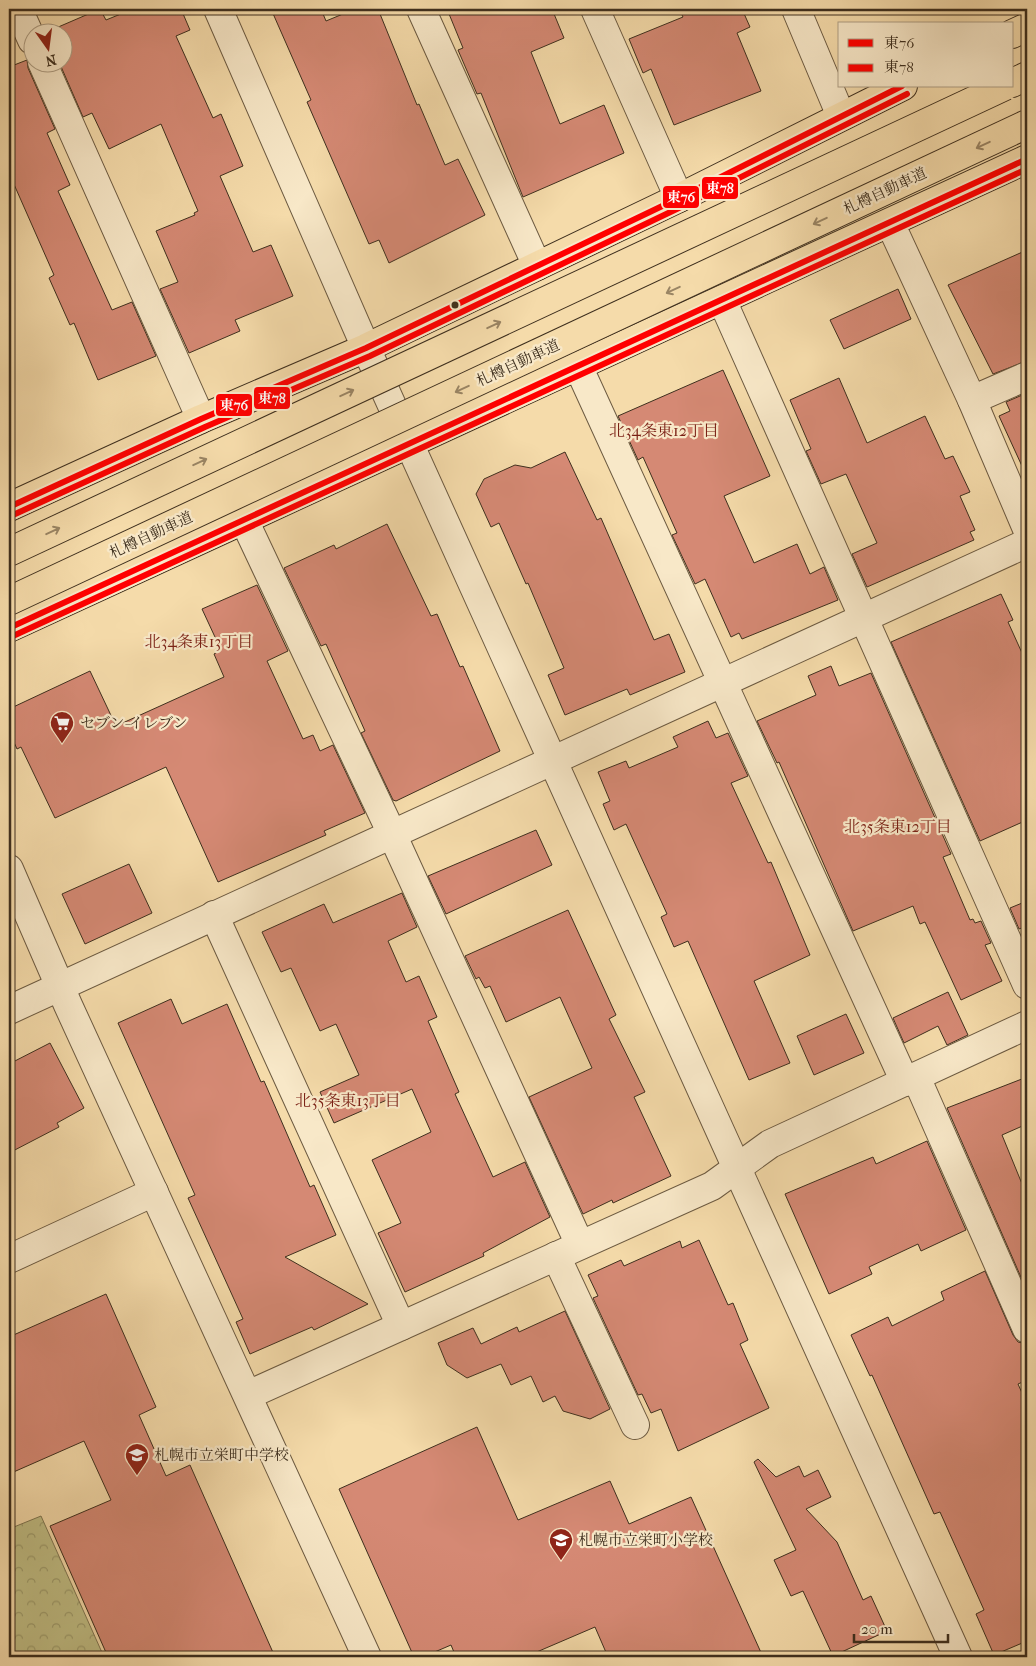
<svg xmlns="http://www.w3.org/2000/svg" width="1036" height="1666" viewBox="0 0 1036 1666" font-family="'IM FELL French Canon','Noto Serif JP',serif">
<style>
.forest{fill:url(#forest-crowns);stroke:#7f7652}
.building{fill:#d58974;stroke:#3e2f1e}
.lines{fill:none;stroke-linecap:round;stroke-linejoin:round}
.minor-casing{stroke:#6c5a41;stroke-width:30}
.highway-casing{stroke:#3e2f1e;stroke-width:30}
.minor{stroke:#f8e8c8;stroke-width:28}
.highway{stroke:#f5dbaa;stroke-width:28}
.highway-bridge-casing{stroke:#3e2f1e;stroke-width:30;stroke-linecap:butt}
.highway-bridge{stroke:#f5dbaa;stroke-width:28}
.bus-1-casing{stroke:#f8e8c8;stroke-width:10}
.bus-2-casing{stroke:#f8e8c8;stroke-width:10}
.bus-1{stroke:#f00;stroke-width:6}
.bus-2{stroke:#f00;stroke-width:6}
.oneway{stroke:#9a8564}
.bus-dot{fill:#3e2f1e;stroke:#f8e8c8;stroke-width:2}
.labels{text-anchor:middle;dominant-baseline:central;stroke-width:4.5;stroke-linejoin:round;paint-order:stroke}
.street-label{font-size:15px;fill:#3e2f1e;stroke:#f8e8c8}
.poi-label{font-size:15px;fill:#3e2f1e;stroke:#f8e8c8;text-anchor:start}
.neighbourhood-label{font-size:16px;fill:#7a1f14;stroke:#f8e8c8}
.line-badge{stroke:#f8e8c8;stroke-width:2}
.badge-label{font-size:14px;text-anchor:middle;font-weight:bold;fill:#fff}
</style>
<defs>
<pattern id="forest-crowns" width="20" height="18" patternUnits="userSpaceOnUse" patternTransform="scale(1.25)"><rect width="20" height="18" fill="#c0be85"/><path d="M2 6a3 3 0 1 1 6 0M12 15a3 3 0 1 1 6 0" fill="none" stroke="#9d9b6c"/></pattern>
</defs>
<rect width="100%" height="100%" fill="#f5dbaa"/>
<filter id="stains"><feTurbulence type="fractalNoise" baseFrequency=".004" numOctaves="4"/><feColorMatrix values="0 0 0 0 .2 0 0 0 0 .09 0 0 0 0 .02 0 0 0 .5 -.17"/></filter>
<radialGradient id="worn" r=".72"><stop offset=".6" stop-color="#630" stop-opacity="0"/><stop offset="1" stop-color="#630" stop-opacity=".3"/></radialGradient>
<!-- forest -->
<polygon class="forest" points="41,1516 104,1657 9,1657 9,1529"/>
<!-- building -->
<g class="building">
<polygon points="100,9 106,20 133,9 181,9 190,30 176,36 213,118 221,114 243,166 220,176 253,252 271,245 293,296 235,320 240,331 189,353 160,289 178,282 156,231 195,215 194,213 198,211 161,124 109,149 92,113 83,117 59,62 62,62 62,32 49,31"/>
<polygon points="271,9 321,9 326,21 355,9 378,9 417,105 419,104 445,165 458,159 485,215 389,263 379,240 369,244 307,102 311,100"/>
<polygon points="447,9 552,9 564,38 531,52 560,124 604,105 624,153 523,197 481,93 477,94 458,50 463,48"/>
<polygon points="679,9 742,9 750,27 737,33 761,91 674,125 651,69 643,73 629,39 683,17"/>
<polygon points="27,60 28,68 55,129 47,133 70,185 58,191 112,310 132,302 156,356 98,380 74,323 70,325 49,278 54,275 9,173 9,67"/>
<polygon points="1027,250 1027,361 993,374 948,285"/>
<polygon points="898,289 911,319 844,349 830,320"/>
<polygon points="723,370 770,476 724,496 754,563 797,544 810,574 824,567 838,600 742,639 739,633 731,637 705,579 695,584 672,535 677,533 643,457 638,460 618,416"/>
<polygon points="839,378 867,443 925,416 945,459 953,456 970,492 960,496 975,530 970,532 974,540 867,587 852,554 877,543 846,474 821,484 806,451 811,449 790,400"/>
<polygon points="1027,393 1027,477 999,416 1010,411 1006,402"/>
<polygon points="565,452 597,520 601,518 654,640 669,634 685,672 630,695 627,689 565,715 548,675 564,668 528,583 526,584 499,523 491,527 476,494 484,479 515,465 531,468"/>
<polygon points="387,524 431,616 437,614 460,667 463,666 500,751 396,801 393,800 361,733 365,731 326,644 321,646 284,568 334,545 336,549"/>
<polygon points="257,585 288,651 267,661 303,739 313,735 320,751 333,745 365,813 324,831 326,835 218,882 166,767 55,818 21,747 17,749 9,731 9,709 90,671 116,726 224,677 214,654 221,650 202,609"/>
<polygon points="1001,594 1013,620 1008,622 1027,664 1027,820 980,841 891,642"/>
<polygon points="831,666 839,686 871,673 951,854 943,857 970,920 973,919 975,923 981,921 991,943 985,945 1002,981 961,1000 925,922 920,924 913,906 853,931 779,762 777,763 757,721 816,695 808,676"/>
<polygon points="708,721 716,738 728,733 748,776 731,783 768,863 771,862 810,955 754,981 790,1063 749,1080 688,941 674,947 661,917 667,914 626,824 614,830 603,804 610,801 598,772 626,761 629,768 678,747 673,737"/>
<polygon points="536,830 552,865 446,914 428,876"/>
<polygon points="129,864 152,913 85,944 62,894"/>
<polygon points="402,893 417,927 388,941 406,982 419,976 437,1017 428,1021 459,1092 455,1094 493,1177 525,1162 550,1217 483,1253 484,1256 405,1292 378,1233 401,1223 372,1160 431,1132 412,1089 334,1123 320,1092 359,1075 336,1024 320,1031 291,968 281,972 262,932 324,904 333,923"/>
<polygon points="1027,901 1027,926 1019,929 1010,908"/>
<polygon points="568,910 616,1015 609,1019 645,1092 634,1097 671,1176 613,1203 612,1200 583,1214 529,1097 592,1068 560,997 506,1022 490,986 485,988 479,977 476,979 465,956"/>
<polygon points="948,992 968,1035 947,1045 938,1026 904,1043 893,1018"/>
<polygon points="171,999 182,1024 227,1004 261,1082 264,1081 310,1187 314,1185 336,1235 285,1257 368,1304 314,1330 312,1327 250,1354 236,1322 243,1319 188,1198 195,1195 118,1023"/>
<polygon points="846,1014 864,1053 814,1075 797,1036"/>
<polygon points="50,1043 84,1108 57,1123 59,1127 9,1153 9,1064"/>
<polygon points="1027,1077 1027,1124 1002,1135 1027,1196 1027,1291 947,1108"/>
<polygon points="927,1141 966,1230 921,1251 918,1244 869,1267 872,1274 829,1294 785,1194 873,1157 876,1164"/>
<polygon points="699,1240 728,1305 733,1303 748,1340 740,1344 769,1408 678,1451 661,1409 651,1413 642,1394 638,1395 593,1298 598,1296 588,1275 621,1260 624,1266 680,1241 682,1248"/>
<polygon points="985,1271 1013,1335 1018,1342 1027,1344 1027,1380 1018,1384 1027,1404 1027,1641 994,1655 976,1614 984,1610 940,1512 934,1514 872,1375 870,1376 851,1335 888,1317 892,1326 944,1300 941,1292"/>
<polygon points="106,1294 156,1407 139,1415 166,1476 190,1465 275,1657 108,1657 50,1526 111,1500 84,1441 9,1474 9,1337"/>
<polygon points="565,1311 610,1409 590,1419 563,1411 555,1396 543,1402 531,1376 511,1385 501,1364 467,1378 447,1365 438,1343 473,1328 481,1344 517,1327 519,1332"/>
<polygon points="477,1427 518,1520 610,1481 629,1524 691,1497 763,1657 608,1657 595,1627 525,1657 456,1657 451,1645 423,1657 414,1657 339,1489"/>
<polygon points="758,1459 776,1477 799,1466 804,1477 818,1470 831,1497 806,1509 837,1542 863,1600 871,1596 887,1631 833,1656 803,1591 791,1596 774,1560 796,1550 754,1462"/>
</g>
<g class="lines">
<!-- minor casing -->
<g class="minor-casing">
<g id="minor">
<polyline points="18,9 32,40"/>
<polyline points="218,9 366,348 958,1657"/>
<polyline points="421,9 537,266"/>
<polyline points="595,9 679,198"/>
<polyline points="796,9 841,116"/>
<polyline points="42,62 201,419"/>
<polyline points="890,223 972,400 1027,529"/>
<polyline points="722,300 1027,985"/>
<polyline points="578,366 905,1082"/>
<polyline points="972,400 1027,376"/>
<polyline points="244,520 392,834 580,1245"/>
<polyline points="9,869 68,1005 367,1657"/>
<polyline points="214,915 401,1326"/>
<polyline points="9,1010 1027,543"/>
<polyline points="916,1077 1027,1329"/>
<polyline points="556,1256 635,1425"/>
<polyline points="9,1259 154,1192"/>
<polyline points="248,1395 712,1186 770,1144 1027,1025"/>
</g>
</g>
<!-- highway casing -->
<g class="highway-casing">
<g id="highway">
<polyline points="1012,34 1027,27"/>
<polyline points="1012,83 1027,76"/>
<polyline points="9,507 201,419 366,348 679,198 903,86"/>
<polyline points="9,628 1027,159"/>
</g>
</g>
<!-- minor -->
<use href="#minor" class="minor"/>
<!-- highway -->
<use href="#highway" class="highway"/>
<!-- highway-bridge casing -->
<g class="highway-bridge-casing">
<g id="highway-bridge">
<polyline points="9,552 1005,86"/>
<polyline points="9,601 1027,124"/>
</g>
</g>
<!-- highway-bridge -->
<use href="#highway-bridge" class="highway-bridge"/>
<!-- bus-1 casing -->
<g class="bus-1-casing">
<g id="bus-1">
<polyline points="9,507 201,419 366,348 679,198 902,86"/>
<polyline points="9,628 1027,159"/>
</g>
</g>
<!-- bus-2 casing -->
<g class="bus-2-casing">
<g id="bus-2">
<polyline points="13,515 205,427 370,356 683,206 907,94"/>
<polyline points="13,636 1027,169"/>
</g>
</g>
<!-- bus-1 -->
<use href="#bus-1" class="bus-1"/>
<!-- bus-2 -->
<use href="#bus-2" class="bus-2"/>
</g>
<!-- one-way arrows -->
<defs><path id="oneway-shaft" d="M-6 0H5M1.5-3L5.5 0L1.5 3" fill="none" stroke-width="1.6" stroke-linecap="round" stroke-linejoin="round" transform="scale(1.25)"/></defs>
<g class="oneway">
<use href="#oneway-shaft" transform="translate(983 145) rotate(155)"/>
<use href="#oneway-shaft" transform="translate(820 221) rotate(155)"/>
<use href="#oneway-shaft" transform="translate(673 290) rotate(155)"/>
<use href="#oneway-shaft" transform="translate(494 325) rotate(-25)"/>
<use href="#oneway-shaft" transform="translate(462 389) rotate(155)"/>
<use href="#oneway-shaft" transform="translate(347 393) rotate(-25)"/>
<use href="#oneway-shaft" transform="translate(200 462) rotate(-25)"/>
<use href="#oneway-shaft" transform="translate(53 531) rotate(-25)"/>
</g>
<!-- icons -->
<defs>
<g id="supermarket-pin" transform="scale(1.25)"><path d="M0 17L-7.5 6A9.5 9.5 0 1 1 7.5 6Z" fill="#8f2418" stroke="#f8e8c8"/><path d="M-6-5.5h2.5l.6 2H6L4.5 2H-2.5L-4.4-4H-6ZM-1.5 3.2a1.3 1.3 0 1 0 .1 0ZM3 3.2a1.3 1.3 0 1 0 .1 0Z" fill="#fff"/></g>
<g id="school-pin" transform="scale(1.25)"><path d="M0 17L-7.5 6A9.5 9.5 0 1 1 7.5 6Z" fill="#8f2418" stroke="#f8e8c8"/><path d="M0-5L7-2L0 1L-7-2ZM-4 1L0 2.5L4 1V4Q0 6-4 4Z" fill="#fff"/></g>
</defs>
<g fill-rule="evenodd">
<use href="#supermarket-pin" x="62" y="723"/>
<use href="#school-pin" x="137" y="1455"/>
<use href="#school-pin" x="561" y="1540"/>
</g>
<!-- markers -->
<circle class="bus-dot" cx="455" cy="305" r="4.5"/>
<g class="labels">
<!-- street labels -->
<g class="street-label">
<text transform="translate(885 191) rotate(-25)">札樽自動車道</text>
<text transform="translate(518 363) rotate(-25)">札樽自動車道</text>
<text transform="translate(151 535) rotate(-25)">札樽自動車道</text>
</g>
<!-- poi labels -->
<g class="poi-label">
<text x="80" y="723">セブン-イレブン</text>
<text x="154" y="1455">札幌市立栄町中学校</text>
<text x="578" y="1540">札幌市立栄町小学校</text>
</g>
<!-- neighbourhood labels -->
<g class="neighbourhood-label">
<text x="664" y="430">北34条東12丁目</text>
<text x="199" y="641">北34条東13丁目</text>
<text x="898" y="826">北35条東12丁目</text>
<text x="348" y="1100">北35条東13丁目</text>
</g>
</g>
<g class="line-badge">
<rect x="701" y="176" width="38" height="24" rx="5" fill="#f00"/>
<rect x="662" y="185" width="38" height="24" rx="5" fill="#f00"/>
<rect x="253" y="386" width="38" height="24" rx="5" fill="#f00"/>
<rect x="215" y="393" width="38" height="24" rx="5" fill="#f00"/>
</g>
<g class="badge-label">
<text x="720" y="193">東78</text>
<text x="681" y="202">東76</text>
<text x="272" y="403">東78</text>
<text x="234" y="410">東76</text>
</g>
<!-- margin -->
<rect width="1036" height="1666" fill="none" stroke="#f5dbaa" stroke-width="30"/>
<rect x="10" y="10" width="1016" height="1646" fill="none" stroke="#3e2f1e" stroke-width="2.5"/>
<rect x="15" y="15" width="1006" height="1636" fill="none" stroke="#3e2f1e"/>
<!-- legend -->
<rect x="838" y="22" width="175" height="65" fill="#f8e8c8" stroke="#ae9e84"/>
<rect x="848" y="39" width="25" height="8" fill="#ff0000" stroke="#ae9e84"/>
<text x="884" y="48" font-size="15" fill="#3e2f1e">東76</text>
<rect x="848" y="64" width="25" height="8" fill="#ff0000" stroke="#ae9e84"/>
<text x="884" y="72" font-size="15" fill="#3e2f1e">東78</text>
<!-- north arrow -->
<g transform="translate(48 48) rotate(166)"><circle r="24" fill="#f8e8c8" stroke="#ae9e84"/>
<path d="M0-4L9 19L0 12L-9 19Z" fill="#8f2418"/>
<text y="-8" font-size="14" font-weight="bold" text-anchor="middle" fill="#3e2f1e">N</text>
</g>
<!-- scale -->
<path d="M854 1634v8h94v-8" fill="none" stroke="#3e2f1e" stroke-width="2.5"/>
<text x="861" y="1634" font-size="15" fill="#3e2f1e" stroke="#f8e8c8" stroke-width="4" paint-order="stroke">20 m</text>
<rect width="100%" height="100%" filter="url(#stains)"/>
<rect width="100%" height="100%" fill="url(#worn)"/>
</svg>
